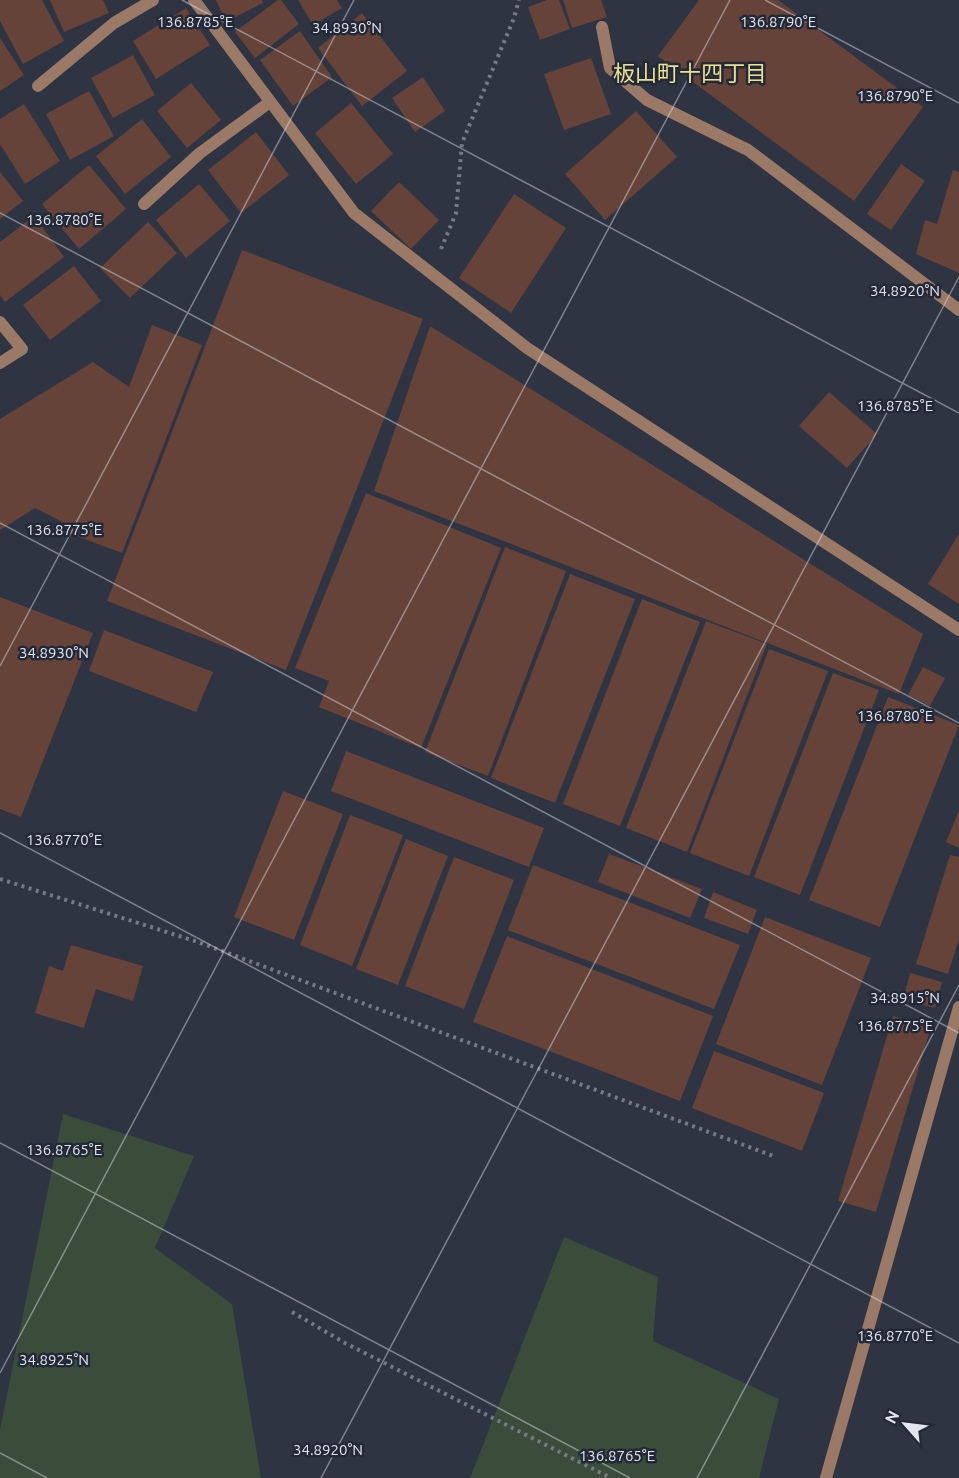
<svg xmlns="http://www.w3.org/2000/svg" width="959" height="1478" viewBox="0 0 959 1478" font-family="Ubuntu,'Noto Sans JP',sans-serif">
<style>
.green{fill:#3b4c3a}
.building{fill:#654339}
.lines{fill:none;stroke-linecap:round;stroke-linejoin:round}
.path{stroke:#757a85;stroke-width:4;stroke-dasharray:3 4.5;stroke-linecap:butt}
.street{stroke:#9b7967;stroke-width:12}
.ticks{fill:none;stroke:#e2e5ee;stroke-width:1.5;stroke-opacity:0.45}
.labels{text-anchor:middle;dominant-baseline:central;stroke-width:5;stroke-linejoin:round;paint-order:stroke}
.neighbourhood-label{font-size:22px;fill:#e9e091;stroke:#242937}
.ticks-label{font-size:15px;text-anchor:middle;fill:#e2e5ee;stroke:#242937;stroke-width:5;stroke-linejoin:round;paint-order:stroke}
</style>
<rect width="100%" height="100%" fill="#2e3441"/>
<!-- green -->
<g class="green">
<polygon points="63,1114 194,1156 155,1248 232,1304 261,1478 0,1478 0,1430"/>
<polygon points="564,1237 658,1277 653,1341 779,1399 759,1478 470,1478"/>
</g>
<!-- building -->
<g class="building">
<polygon points="0,0 42,0 64,41 23,64 0,21"/>
<polygon points="50,0 103,0 109,13 64,32"/>
<polygon points="216,0 262,0 263,3 226,22"/>
<polygon points="278,0 281,0 299,24 255,58 235,32"/>
<polygon points="298,0 337,0 342,8 313,25"/>
<polygon points="547,0 559,0 570,29 540,40 528,7"/>
<polygon points="563,0 601,0 607,17 572,28"/>
<polygon points="699,0 778,0 923,107 854,201 658,56"/>
<polygon points="186,8 210,45 156,79 133,41"/>
<polygon points="362,13 407,71 362,106 318,48"/>
<polygon points="300,31 332,77 293,106 260,60"/>
<polygon points="0,38 24,75 0,91"/>
<polygon points="133,55 155,95 113,118 91,78"/>
<polygon points="591,58 611,114 564,130 544,74"/>
<polygon points="423,77 445,111 415,132 392,98"/>
<polygon points="191,83 221,120 187,148 157,111"/>
<polygon points="89,91 114,136 70,160 46,114"/>
<polygon points="351,103 393,154 356,184 315,133"/>
<polygon points="24,104 60,161 25,184 0,144 0,119"/>
<polygon points="636,111 677,157 605,220 565,174"/>
<polygon points="142,119 171,157 125,194 96,156"/>
<polygon points="256,132 289,175 241,213 208,170"/>
<polygon points="901,164 925,181 891,230 867,214"/>
<polygon points="89,165 126,209 79,249 42,204"/>
<polygon points="953,170 959,172 959,273 916,254 925,220 937,224"/>
<polygon points="0,172 23,201 0,219"/>
<polygon points="399,182 439,220 411,249 371,211"/>
<polygon points="199,184 230,221 186,258 156,220"/>
<polygon points="514,194 566,228 511,313 459,278"/>
<polygon points="34,216 64,257 5,302 0,295 0,242"/>
<polygon points="148,222 177,253 130,298 100,268"/>
<polygon points="242,250 423,319 286,670 107,601"/>
<polygon points="74,266 101,301 50,340 23,305"/>
<polygon points="152,325 202,345 122,553 71,534 70,526 35,508 0,530 0,419 93,362 129,387"/>
<polygon points="430,326 923,634 899,694 374,491"/>
<polygon points="829,392 877,434 847,468 799,426"/>
<polygon points="366,493 501,548 421,748 319,707 329,681 295,668"/>
<polygon points="959,534 959,604 928,584"/>
<polygon points="505,547 566,571 488,776 425,752"/>
<polygon points="570,574 635,599 555,803 491,778"/>
<polygon points="0,597 93,633 21,817 0,809"/>
<polygon points="642,599 700,622 620,826 563,804"/>
<polygon points="706,621 767,644 687,852 626,828"/>
<polygon points="104,630 213,672 196,712 89,671"/>
<polygon points="769,649 828,671 749,876 690,853"/>
<polygon points="923,667 945,678 930,706 908,695"/>
<polygon points="833,673 879,690 800,895 754,877"/>
<polygon points="888,697 959,725 880,927 809,900"/>
<polygon points="346,751 544,828 529,867 331,791"/>
<polygon points="283,791 343,814 294,940 234,917"/>
<polygon points="959,810 959,848 946,842"/>
<polygon points="350,815 403,835 352,966 300,945"/>
<polygon points="406,839 448,856 398,985 356,969"/>
<polygon points="609,854 702,889 690,918 598,882"/>
<polygon points="950,855 959,857 959,939 948,974 916,964"/>
<polygon points="454,857 514,880 464,1009 405,986"/>
<polygon points="533,865 740,945 714,1009 508,930"/>
<polygon points="713,892 757,910 748,934 704,918"/>
<polygon points="765,917 871,958 822,1085 716,1044"/>
<polygon points="507,936 713,1016 680,1101 473,1022"/>
<polygon points="71,945 143,966 133,1001 96,989 84,1028 35,1013 49,966 63,971"/>
<polygon points="910,973 942,982 935,1008 903,1000"/>
<polygon points="893,1016 931,1027 876,1212 838,1201"/>
<polygon points="714,1051 824,1093 802,1151 692,1108"/>
</g>
<g class="lines">
<!-- path -->
<g class="path">
<polyline points="441,249 456,213 462,143 514,18 519,0"/>
<polyline points="0,879 198,942 776,1157"/>
<polyline points="292,1312 345,1343 611,1478"/>
</g>
<!-- street -->
<g class="street">
<polyline points="194,0 354,213 527,348 959,630"/>
<polyline points="602,27 610,68 647,100 748,150 959,310"/>
<polyline points="38,86 114,23 153,0"/>
<polyline points="144,204 200,153 270,102"/>
<polyline points="0,322 22,349 0,363"/>
<polyline points="826,1478 959,1007"/>
</g>
</g>
<!-- ticks -->
<path class="ticks" d="M182,0L959,413M765,0L959,103M0,213L959,723M0,523L959,1033M0,666L354,0M0,833L959,1343M0,1143L630,1478M0,1373L730,0M0,1453L47,1478M321,1478L959,277M697,1478L959,985"/>
<g class="labels">
<!-- neighbourhood labels -->
<g class="neighbourhood-label">
<text x="690" y="72">板山町十四丁目</text>
</g>
</g>
<g class="ticks-label">
<text x="195" y="27">136.8785°E</text>
<text x="778" y="27">136.8790°E</text>
<text x="347" y="33">34.8930°N</text>
<text x="895" y="101">136.8790°E</text>
<text x="64" y="225">136.8780°E</text>
<text x="905" y="296">34.8920°N</text>
<text x="895" y="411">136.8785°E</text>
<text x="64" y="535">136.8775°E</text>
<text x="54" y="658">34.8930°N</text>
<text x="895" y="721">136.8780°E</text>
<text x="64" y="845">136.8770°E</text>
<text x="905" y="1003">34.8915°N</text>
<text x="895" y="1031">136.8775°E</text>
<text x="64" y="1155">136.8765°E</text>
<text x="895" y="1341">136.8770°E</text>
<text x="54" y="1365">34.8925°N</text>
<text x="328" y="1455">34.8920°N</text>
<text x="617" y="1461">136.8765°E</text>
</g>
<!-- north arrow -->
<g transform="translate(905 1424) rotate(298)" stroke="#242937" stroke-width="4.5" paint-order="stroke">
<path d="M0-4.5L10 22L0 15L-10 22Z" fill="#e2e5ee"/>
<text y="-9" font-size="16" font-weight="bold" text-anchor="middle" fill="#e2e5ee">N</text>
</g>
</svg>
